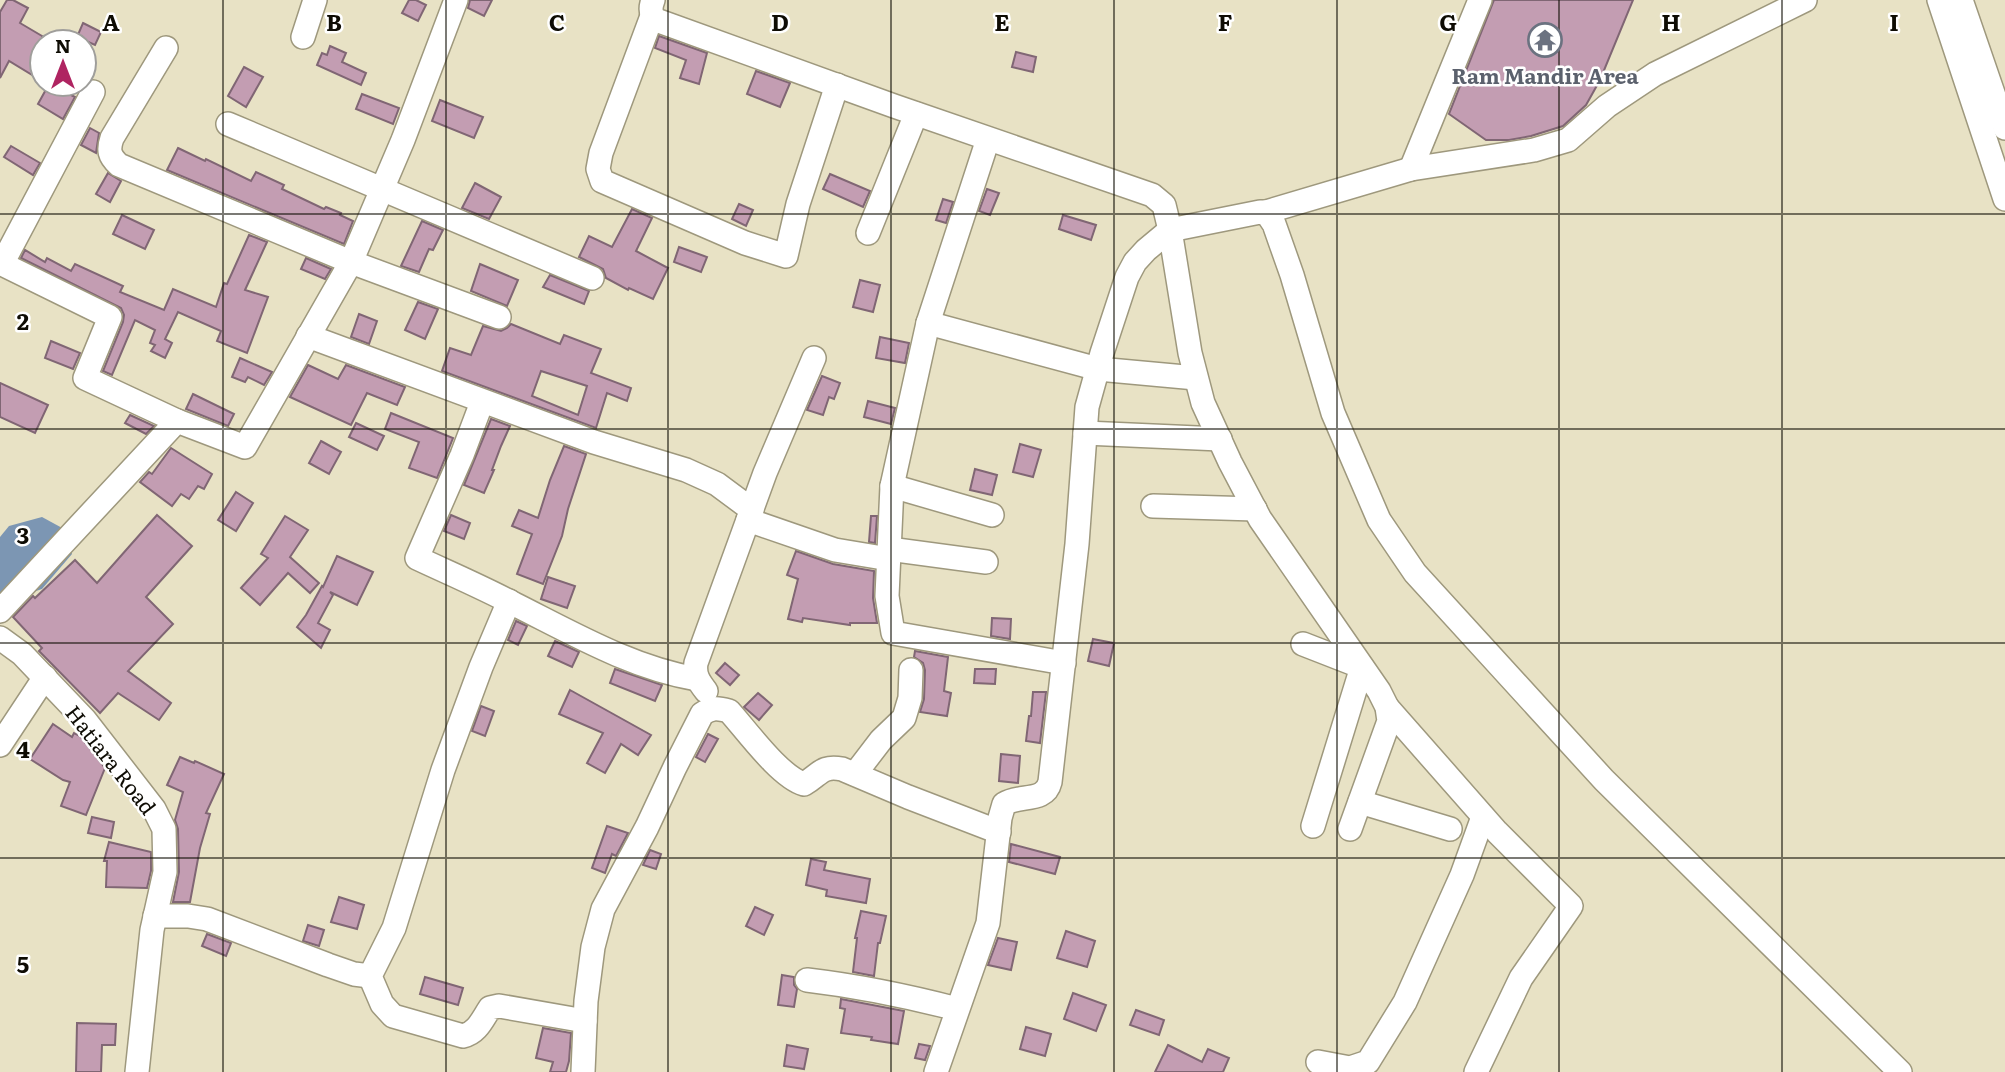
<svg xmlns="http://www.w3.org/2000/svg" width="2005" height="1072" viewBox="0 0 2005 1072" font-family="Literata,serif">
<style>
.water{fill:#7c96b3}
.building{fill:#c39db2;stroke:#806674;stroke-width:2;fill-rule:evenodd}
.lines{fill:none;stroke-linecap:round;stroke-linejoin:round}
.minor-casing{stroke:#9e987d;stroke-width:26}
.minor{stroke:#fff;stroke-width:23}
.grid{fill:none;stroke:#0e0c04;stroke-width:2;stroke-opacity:0.55}
.labels{text-anchor:middle;dominant-baseline:central;stroke-width:5;stroke-linejoin:round;paint-order:stroke}
.worship-label{font-size:21px;font-weight:bold;fill:#5b616d;stroke:#fff}
.street-label{font-size:21px;fill:#0e0c04;stroke:#fff}
.grid-label{font-size:23px;text-anchor:middle;font-weight:bold;fill:#0e0c04;stroke:#fff;stroke-width:5;stroke-linejoin:round;paint-order:stroke}
</style>
<rect width="100%" height="100%" fill="#e8e2c5"/>
<!-- water -->
<polygon class="water" points="42,517 64,529 72,554 42,589 9,600 0,595 0,537 9,526"/>
<!-- building -->
<g class="building">
<polygon points="7,0 13,0 28,8 20,23 42,36 42,81 9,61 0,78 0,12"/>
<polygon points="409,0 416,0 426,5 418,21 402,13"/>
<polygon points="470,0 492,0 484,16 468,8"/>
<polygon points="1494,0 1633,0 1600,80 1586,105 1563,126 1531,136 1509,140 1486,140 1449,114"/>
<polygon points="83,23 101,32 95,45 77,37"/>
<polygon points="659,36 707,53 699,84 680,78 686,60 655,48"/>
<polygon points="330,46 346,53 342,62 366,73 361,85 317,65 322,53 327,55"/>
<polygon points="1016,52 1036,57 1033,72 1012,67"/>
<polygon points="244,67 263,77 246,107 228,96"/>
<polygon points="756,71 790,83 780,107 747,94"/>
<polygon points="49,84 75,97 63,119 38,104"/>
<polygon points="362,94 399,108 393,124 356,109"/>
<polygon points="440,100 483,117 474,138 432,121"/>
<polygon points="90,128 99,133 96,153 81,145"/>
<polygon points="11,146 40,163 33,175 4,157"/>
<polygon points="178,148 205,161 206,159 251,181 256,172 284,185 282,189 324,209 326,207 341,213 340,215 353,221 344,244 167,170"/>
<polygon points="108,173 121,181 110,202 96,194"/>
<polygon points="830,174 870,191 863,207 823,189"/>
<polygon points="475,183 501,197 489,219 462,208"/>
<polygon points="987,189 999,193 990,215 979,211"/>
<polygon points="943,199 953,202 946,223 936,220"/>
<polygon points="739,204 753,210 746,226 732,219"/>
<polygon points="632,209 652,218 636,251 668,268 653,299 629,288 628,290 606,278 603,269 579,257 589,236 612,247"/>
<polygon points="122,215 154,230 145,249 113,234"/>
<polygon points="1063,215 1096,225 1091,240 1059,229"/>
<polygon points="422,221 443,230 433,250 429,249 419,272 401,266"/>
<polygon points="249,235 267,242 245,290 268,297 247,353 217,341 221,331 178,312 165,339 172,343 165,358 151,351 155,345 150,343 155,330 135,320 112,375 103,371 123,322 124,315 121,308 21,258 25,250 45,262 47,258 71,271 75,264 123,286 120,292 164,310 173,289 216,307 224,283 227,284"/>
<polygon points="679,247 707,257 701,272 674,262"/>
<polygon points="306,258 331,269 325,279 301,269"/>
<polygon points="480,264 518,280 507,306 471,291"/>
<polygon points="550,275 589,291 584,304 543,287"/>
<polygon points="860,280 880,285 873,312 853,307"/>
<polygon points="418,302 438,309 425,339 405,330"/>
<polygon points="359,314 377,321 369,344 351,337"/>
<path d="M511,324L560,344L564,335L601,349L591,373L631,388L627,401L607,393L596,428L442,371L450,348L471,355L483,326L501,331L507,328ZM541,371L587,386L578,415L532,396Z"/>
<polygon points="880,337 909,343 905,363 876,358"/>
<polygon points="51,341 80,353 73,369 45,358"/>
<polygon points="240,358 272,372 264,385 248,377 245,382 232,377"/>
<polygon points="308,365 338,379 346,365 405,387 397,405 367,393 351,425 290,397"/>
<polygon points="822,376 840,383 834,399 829,397 823,415 807,410"/>
<polygon points="0,383 48,405 35,433 0,417"/>
<polygon points="193,394 234,414 228,426 186,409"/>
<polygon points="868,401 895,408 891,424 864,417"/>
<polygon points="391,413 453,438 437,478 409,468 419,442 385,429"/>
<polygon points="130,415 154,426 146,434 125,423"/>
<polygon points="491,419 510,426 501,446 492,470 494,470 484,493 464,485"/>
<polygon points="356,423 384,436 377,450 349,437"/>
<polygon points="321,441 341,452 329,474 309,463"/>
<polygon points="1020,444 1041,450 1033,477 1013,472"/>
<polygon points="564,446 586,454 568,509 562,536 543,584 517,574 532,534 512,526 519,510 538,518 550,480"/>
<polygon points="171,448 212,474 204,489 198,486 189,499 181,494 172,506 140,482 149,472 152,474"/>
<polygon points="975,469 997,475 992,495 970,490"/>
<polygon points="236,492 253,503 236,531 218,520"/>
<polygon points="157,515 192,546 146,597 173,624 128,671 171,703 159,720 118,693 100,713 39,651 42,648 13,617 33,596 35,598 75,560 97,583"/>
<polygon points="451,515 470,523 464,539 444,531"/>
<polygon points="285,516 308,530 290,557 319,583 310,593 288,573 260,605 241,588 268,558 261,554"/>
<polygon points="871,516 877,516 875,543 869,542"/>
<polygon points="796,551 833,564 874,571 873,598 877,623 850,623 850,625 803,618 802,622 788,619 798,579 787,575"/>
<polygon points="337,556 373,572 357,605 330,592 333,595 318,623 330,630 321,648 297,627 306,615 322,586 323,587"/>
<polygon points="548,577 575,586 567,608 541,599"/>
<polygon points="992,618 1011,619 1010,639 991,636"/>
<polygon points="516,621 527,626 518,645 508,640"/>
<polygon points="1093,639 1114,643 1109,666 1088,661"/>
<polygon points="555,641 579,652 572,667 548,656"/>
<polygon points="915,651 948,657 944,691 951,693 947,716 920,712 924,699 925,670 923,663 914,657"/>
<polygon points="725,663 739,675 730,685 716,673"/>
<polygon points="615,669 662,685 655,701 610,683"/>
<polygon points="975,669 996,669 995,684 974,683"/>
<polygon points="570,690 651,735 638,755 621,744 605,773 587,763 603,733 559,714"/>
<polygon points="1033,692 1046,692 1040,743 1026,741 1029,716 1031,716"/>
<polygon points="758,693 772,705 759,720 744,707"/>
<polygon points="481,706 494,711 485,736 472,731"/>
<polygon points="53,724 72,737 74,733 80,736 105,768 86,815 61,806 70,782 63,780 30,759"/>
<polygon points="708,734 718,739 705,762 696,757"/>
<polygon points="1001,754 1020,756 1018,783 999,781"/>
<polygon points="180,757 194,763 195,761 224,774 206,813 210,814 200,848 190,902 173,902 179,872 178,829 175,820 183,792 167,785"/>
<polygon points="92,817 114,822 111,838 88,833"/>
<polygon points="607,826 628,833 616,856 612,854 605,873 592,868"/>
<polygon points="109,842 151,852 151,871 147,888 106,887 107,861 104,861"/>
<polygon points="1011,844 1060,857 1055,874 1009,862"/>
<polygon points="650,850 661,854 656,869 643,865"/>
<polygon points="811,859 826,862 824,870 870,879 866,903 826,896 827,890 806,885"/>
<polygon points="339,897 364,905 357,929 331,922"/>
<polygon points="755,907 773,915 764,935 746,926"/>
<polygon points="861,911 886,916 880,943 878,943 874,976 853,972 857,938 855,938"/>
<polygon points="308,925 324,930 319,946 303,941"/>
<polygon points="1066,931 1095,941 1087,967 1057,958"/>
<polygon points="207,934 231,943 226,956 202,946"/>
<polygon points="998,938 1017,942 1011,970 988,965"/>
<polygon points="782,975 794,977 794,985 797,989 794,1007 778,1005"/>
<polygon points="425,977 463,988 458,1005 420,994"/>
<polygon points="1073,993 1106,1005 1096,1031 1064,1019"/>
<polygon points="841,999 904,1011 898,1044 871,1040 872,1037 841,1033 845,1009 840,1008"/>
<polygon points="1136,1010 1164,1020 1159,1035 1130,1025"/>
<polygon points="77,1023 116,1024 115,1045 102,1045 101,1072 76,1072"/>
<polygon points="1026,1027 1051,1034 1045,1056 1020,1049"/>
<polygon points="543,1028 571,1033 569,1061 566,1072 550,1072 553,1062 536,1058"/>
<polygon points="919,1044 930,1046 925,1060 915,1058"/>
<polygon points="787,1045 808,1049 804,1069 784,1066"/>
<polygon points="1168,1045 1202,1062 1208,1049 1229,1058 1223,1072 1155,1072"/>
</g>
<g class="lines">
<!-- minor casing -->
<g class="minor-casing">
<g id="minor">
<path d="M653,0C650,8 650,14 656,20L894,106L1152,195L1164,205L1170,230L1190,353L1203,403L1230,462L1260,519L1379,691L1387,707L1389,721L1350,829"/>
<polyline points="1939,0 2005,199"/>
<polyline points="1961,0 2005,128"/>
<polyline points="652,16 601,153 598,169 602,181 745,243 786,256 798,204 837,85"/>
<polyline points="303,37 315,0"/>
<path d="M166,48L112,138C108,150 109,156 119,165L351,262L499,317"/>
<polyline points="93,92 2,264 110,317 85,378 177,421"/>
<polyline points="228,124 592,278"/>
<polyline points="988,139 928,323 892,486 887,596 893,633 1064,663"/>
<polyline points="1411,169 1480,0"/>
<polyline points="1266,212 1411,169 1534,150 1568,140 1607,106 1655,74 1805,0"/>
<polyline points="868,233 916,114"/>
<polyline points="928,323 1098,369 1196,378"/>
<polyline points="308,336 594,442 686,470 717,484 752,510"/>
<path d="M482,402L462,455L417,558C449,573 482,587 514,604C572,633 632,668 697,679"/>
<polyline points="1085,433 1220,439"/>
<polyline points="892,486 992,515"/>
<polyline points="1153,506 1255,509"/>
<polyline points="748,520 835,550 889,559"/>
<polyline points="889,549 986,562"/>
<path d="M509,601L481,667L443,770L394,928L370,976L382,1004L393,1016L463,1036C477,1033 482,1020 490,1008L499,1006L585,1021"/>
<polyline points="0,611 177,421 245,447 351,262 403,140 456,0"/>
<polyline points="0,638 22,654 85,720 154,809 164,829 165,872 152,930 137,1072"/>
<polyline points="1303,644 1362,667 1313,826"/>
<path d="M706,691C699,682 694,675 696,663L765,473L814,358"/>
<polyline points="1387,707 1497,832 1571,906 1521,978 1476,1072"/>
<polyline points="0,745 45,677"/>
<polyline points="855,774 881,740 904,718 910,698 911,670"/>
<polyline points="1360,802 1450,829"/>
<polyline points="155,916 188,916 207,919 328,965 354,974 370,976"/>
<path d="M807,980C858,986 907,996 957,1009"/>
<polyline points="1318,1062 1350,1068 1368,1062 1405,1002 1462,875 1483,817"/>
<path d="M583,1072L586,1001L593,947L603,909L647,827L675,767L702,714C712,707 718,708 729,711C747,731 780,777 804,784C820,775 821,765 842,769L908,797L999,832"/>
<path d="M936,1072L988,923L1000,818L1004,804C1020,794 1045,803 1050,782L1077,544L1087,407L1102,353L1127,277L1135,262L1146,250L1170,230L1260,212H1266L1274,224L1292,275L1333,413L1379,520L1415,573L1604,780L1900,1072"/>
</g>
</g>
<!-- minor -->
<use href="#minor" class="minor"/>
</g>
<!-- grid -->
<path class="grid" d="M223,0V1072M446,0V1072M668,0V1072M891,0V1072M1114,0V1072M1337,0V1072M1559,0V1072M1782,0V1072M0,214H2005M0,429H2005M0,643H2005M0,858H2005"/>
<!-- icons -->
<defs>
<g id="temple-ring" transform="scale(1.75)"><circle r="9.5" fill="#fff" stroke="#6b7280" stroke-width="1.5"/><path d="M0-6L5-2H3V0L6.5 2.5H4V6H1.5V3h-3V6H-4V2.5H-6.5L-3 0V-2H-5Z" fill="#6b7280"/></g>
</defs>
<g fill-rule="evenodd">
<use href="#temple-ring" x="1545" y="40"/>
</g>
<g class="labels">
<!-- worship labels -->
<g class="worship-label">
<text x="1545" y="74">Ram Mandir Area</text>
</g>
<!-- street labels -->
<g class="street-label">
<text transform="translate(112 759) rotate(52)">Hatiara Road</text>
</g>
</g>
<g class="grid-label">
<text x="111" y="31">A</text>
<text x="334" y="31">B</text>
<text x="557" y="31">C</text>
<text x="780" y="31">D</text>
<text x="1002" y="31">E</text>
<text x="1225" y="31">F</text>
<text x="1448" y="31">G</text>
<text x="1671" y="31">H</text>
<text x="1894" y="31">I</text>
<text x="23" y="330">2</text>
<text x="23" y="544">3</text>
<text x="23" y="758">4</text>
<text x="23" y="973">5</text>
</g>
<!-- north arrow -->
<g transform="translate(63 63)"><circle r="33" fill="#ffffff" stroke="#9f9e9b" stroke-width="2"/>
<path d="M0-5L12 26L0 18L-12 26Z" fill="#af2461"/>
<text y="-10" font-size="19" font-weight="bold" text-anchor="middle" fill="#0e0c04">N</text>
</g>
</svg>
